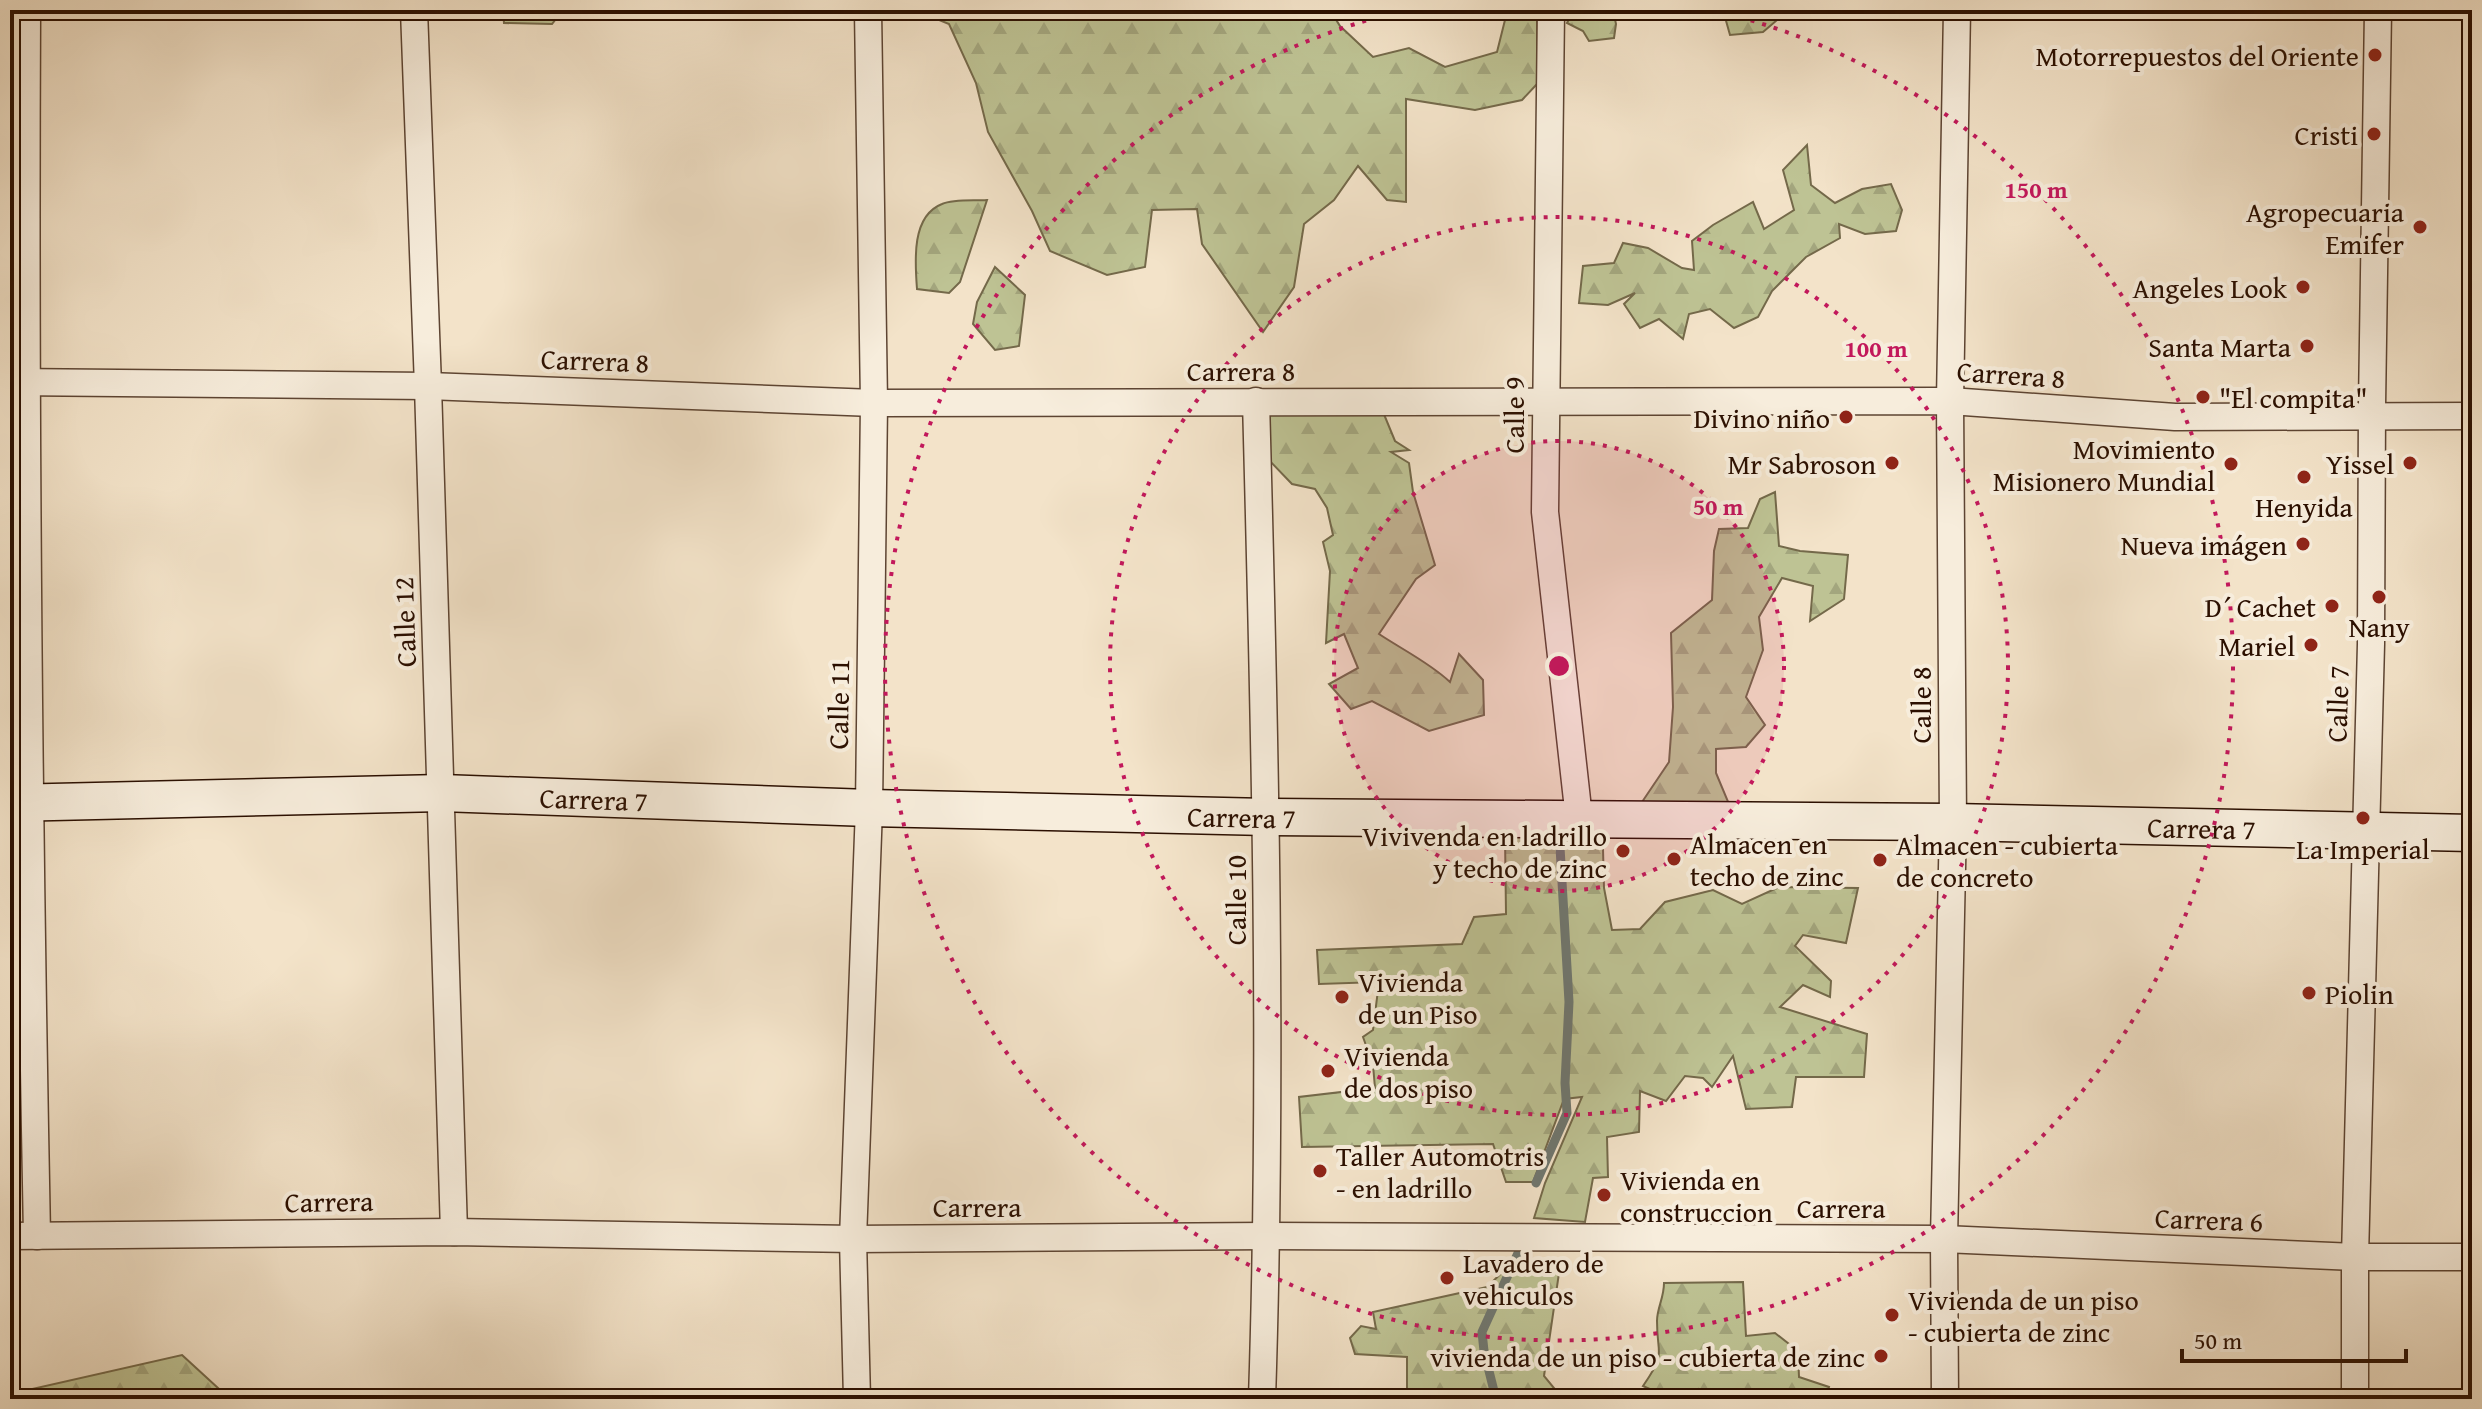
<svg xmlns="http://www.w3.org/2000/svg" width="2482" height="1409" viewBox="0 0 2482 1409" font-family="'Gentium Book Plus',serif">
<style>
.forest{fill:url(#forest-firs);stroke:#74694a;stroke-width:2}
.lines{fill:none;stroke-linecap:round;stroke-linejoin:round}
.stream{stroke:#6f7770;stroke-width:9}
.street-casing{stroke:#5d4432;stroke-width:29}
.secondary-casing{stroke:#2b0f00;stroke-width:39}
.street{stroke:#f7eddc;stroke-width:26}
.secondary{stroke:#f7eddc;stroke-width:36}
.ring{fill:none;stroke:#c2185b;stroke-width:4;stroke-dasharray:4 8}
.poi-dot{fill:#8f2418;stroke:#f7eddc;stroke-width:3}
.labels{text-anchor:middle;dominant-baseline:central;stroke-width:8;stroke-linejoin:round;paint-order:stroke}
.poi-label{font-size:28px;fill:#2b0f00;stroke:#f7eddc;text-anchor:end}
.street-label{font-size:28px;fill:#2b0f00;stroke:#f7eddc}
.centre{fill:#c2185b;stroke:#f7eddc;stroke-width:4}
.ring-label{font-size:24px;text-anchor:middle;font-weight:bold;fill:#c2185b;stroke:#f7eddc;stroke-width:8;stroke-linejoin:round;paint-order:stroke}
</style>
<defs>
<pattern id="forest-firs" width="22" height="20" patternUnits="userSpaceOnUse" patternTransform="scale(2)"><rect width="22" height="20" fill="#bec394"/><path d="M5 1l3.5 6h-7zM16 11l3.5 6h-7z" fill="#a3a67e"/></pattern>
</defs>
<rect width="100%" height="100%" fill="#f3e3c9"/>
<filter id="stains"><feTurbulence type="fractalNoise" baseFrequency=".0025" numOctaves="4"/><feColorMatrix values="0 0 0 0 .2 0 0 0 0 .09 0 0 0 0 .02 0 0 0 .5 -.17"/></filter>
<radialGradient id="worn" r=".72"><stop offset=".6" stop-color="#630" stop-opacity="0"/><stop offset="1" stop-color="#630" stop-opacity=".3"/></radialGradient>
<!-- forest -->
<g class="forest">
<polygon points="503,10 563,10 552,24 504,23"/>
<polygon points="915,10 1330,10 1340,26 1373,57 1409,48 1445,67 1497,52 1505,20 1531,10 1537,10 1537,84 1522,100 1475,110 1406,99 1406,202 1387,200 1358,166 1334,200 1304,224 1294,287 1263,332 1202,244 1197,209 1152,210 1145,267 1107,275 1050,251 1032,211 988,132 976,83 949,24"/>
<polygon points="1573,10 1613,10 1616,24 1614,38 1589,41 1583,31 1567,23"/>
<polygon points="1723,10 1781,10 1783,15 1763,32 1730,35"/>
<polygon points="1807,145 1811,185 1835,203 1862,189 1891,184 1902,210 1896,231 1865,234 1839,224 1840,238 1806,257 1772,291 1758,317 1734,328 1710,309 1689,314 1683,339 1659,319 1640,328 1624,304 1635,293 1608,305 1579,303 1583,266 1614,263 1623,243 1648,248 1682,268 1694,270 1692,241 1713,225 1753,202 1764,229 1794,210 1783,170"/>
<path d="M987,200L960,282L949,293L917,289C915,262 911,216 942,204C954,199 974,201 987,200Z"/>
<polygon points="995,267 1025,295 1019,346 995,350 973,324 977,302"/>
<path d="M1265,405L1381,407L1395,441L1409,450L1391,452L1409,463L1413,492L1435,565L1416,579L1379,634C1403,650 1430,663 1450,682L1459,654L1483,680L1484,715L1429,731L1372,701L1351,709L1329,684L1358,668L1344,634L1326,643L1330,571L1323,542L1333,535L1327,508L1315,489L1292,484L1267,458Z"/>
<polygon points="1775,492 1779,546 1800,551 1848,555 1844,599 1810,621 1813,586 1782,578 1759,617 1763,650 1746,697 1765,725 1746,747 1716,749 1716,773 1729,804 1707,817 1642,802 1669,762 1673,707 1671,633 1712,600 1714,551 1719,529 1748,528 1760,499"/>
<polygon points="1505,836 1582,836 1603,849 1604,888 1612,930 1640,929 1665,902 1713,890 1742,904 1779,887 1858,888 1846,943 1803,935 1795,946 1831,981 1830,997 1803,985 1780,1007 1867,1034 1864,1077 1796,1077 1792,1107 1746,1109 1733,1056 1712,1087 1703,1078 1685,1076 1666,1101 1640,1091 1639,1132 1607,1137 1608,1177 1593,1178 1585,1222 1534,1218 1545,1183 1582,1097 1564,1099 1533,1182 1506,1182 1493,1144 1302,1147 1299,1097 1375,1088 1373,1065 1363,1037 1373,1030 1379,982 1319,984 1317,950 1462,944 1474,917 1506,914"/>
<polygon points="1516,1259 1559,1273 1544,1376 1563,1399 1348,1399 1347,1396 1407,1396 1407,1357 1355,1354 1350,1338 1361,1326 1376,1329 1373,1312 1487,1287"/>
<path d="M1743,1282L1746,1336L1775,1333L1798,1351L1799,1377L1829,1387L1825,1399H1701L1698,1389L1672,1399L1643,1386C1667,1351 1657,1358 1657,1321C1657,1308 1664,1298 1664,1283Z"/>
<polygon points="182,1355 230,1399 10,1399 10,1394"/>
</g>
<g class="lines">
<!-- stream -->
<g class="stream">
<polyline points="1536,1183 1567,1113 1565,1083 1569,1002 1559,830"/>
<polyline points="1496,1399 1484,1351 1482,1332 1518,1253"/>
</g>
<!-- street casing -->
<g class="street-casing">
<g id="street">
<path d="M27,10C25,419 29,827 37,1236"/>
<polyline points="414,10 428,386 454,1232"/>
<polyline points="1551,10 1545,512 1579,818"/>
<polyline points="10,382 428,386 874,403 1950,401 2175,417 2472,416"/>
<path d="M1256,401C1265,734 1273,1066 1262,1399"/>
<polyline points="10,1236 454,1232 853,1239 1267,1236 1944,1239 2355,1257 2472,1257"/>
<polyline points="857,1399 853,1239 869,808 874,403 868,10"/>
<polyline points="1945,1399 1944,1239 1953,822 1950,401 1957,10"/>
<polyline points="2355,1399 2355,1257 2371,644 2372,406 2378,10"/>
</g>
</g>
<!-- secondary casing -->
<g class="secondary-casing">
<g id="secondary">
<path id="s1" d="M10,803L442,793L869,808L1267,817L1953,822L2472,833"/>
</g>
</g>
<!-- street -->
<use href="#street" class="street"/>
<!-- secondary -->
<use href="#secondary" class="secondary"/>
</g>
<!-- distance rings -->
<circle cx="1559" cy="666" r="225" fill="#c2185b" fill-opacity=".12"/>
<g class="ring">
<circle cx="1559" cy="666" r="225"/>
<circle cx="1559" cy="666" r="449"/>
<path d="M1716 11A674 674 0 1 1 1402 11"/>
</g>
<!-- markers -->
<g class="poi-dot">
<circle cx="2375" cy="55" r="8"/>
<circle cx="2374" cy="134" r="8"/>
<circle cx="2420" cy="227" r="8"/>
<circle cx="2303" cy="287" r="8"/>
<circle cx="2307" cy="346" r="8"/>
<circle cx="2203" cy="397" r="8"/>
<circle cx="1846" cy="417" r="8"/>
<circle cx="1892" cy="463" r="8"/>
<circle cx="2410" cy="463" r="8"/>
<circle cx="2231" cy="464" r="8"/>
<circle cx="2304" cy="477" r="8"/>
<circle cx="2303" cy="544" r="8"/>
<circle cx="2379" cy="597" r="8"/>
<circle cx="2332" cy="606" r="8"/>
<circle cx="2311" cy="645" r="8"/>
<circle cx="2363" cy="818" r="8"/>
<circle cx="1623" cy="851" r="8"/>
<circle cx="1674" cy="859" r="8"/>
<circle cx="1880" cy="860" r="8"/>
<circle cx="2309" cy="993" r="8"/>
<circle cx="1342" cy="997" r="8"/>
<circle cx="1328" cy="1071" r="8"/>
<circle cx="1320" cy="1171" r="8"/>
<circle cx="1604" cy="1195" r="8"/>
<circle cx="1447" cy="1278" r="8"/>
<circle cx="1892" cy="1315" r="8"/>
<circle cx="1881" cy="1356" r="8"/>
</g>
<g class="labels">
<!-- poi labels -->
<g class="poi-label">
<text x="2359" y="55">Motorrepuestos del Oriente</text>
<text x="2358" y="134">Cristi</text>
<text x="2404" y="211">Agropecuaria<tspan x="2404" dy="32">Emifer</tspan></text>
<text x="2287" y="287">Angeles Look</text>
<text x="2291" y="346">Santa Marta</text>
<text x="2219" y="397" text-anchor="start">"El compita"</text>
<text x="1830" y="417">Divino niño</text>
<text x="2215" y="448">Movimiento<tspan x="2215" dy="32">Misionero Mundial</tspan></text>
<text x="1876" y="463">Mr Sabroson</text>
<text x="2394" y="463">Yissel</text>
<text x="2304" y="506" text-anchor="middle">Henyida</text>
<text x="2287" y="544">Nueva imágen</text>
<text x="2316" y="606">D´ Cachet</text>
<text x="2379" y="626" text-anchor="middle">Nany</text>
<text x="2295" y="645">Mariel</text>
<text x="1607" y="835">Vivivenda en ladrillo<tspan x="1607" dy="32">y techo de zinc</tspan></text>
<text x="1690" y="843" text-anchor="start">Almacen en<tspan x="1690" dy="32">techo de zinc</tspan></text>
<text x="1896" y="844" text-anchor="start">Almacen - cubierta<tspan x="1896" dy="32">de concreto</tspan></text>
<text x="2363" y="848" text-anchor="middle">La Imperial</text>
<text x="1358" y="981" text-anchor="start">Vivienda<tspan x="1358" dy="32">de un Piso</tspan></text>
<text x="2325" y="993" text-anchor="start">Piolin</text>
<text x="1344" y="1055" text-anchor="start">Vivienda<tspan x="1344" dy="32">de dos piso</tspan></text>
<text x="1336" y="1155" text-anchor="start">Taller Automotris<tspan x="1336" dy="32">- en ladrillo</tspan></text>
<text x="1620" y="1179" text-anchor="start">Vivienda en<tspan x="1620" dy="32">construccion</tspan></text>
<text x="1463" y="1262" text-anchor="start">Lavadero de<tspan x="1463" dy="32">vehiculos</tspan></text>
<text x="1908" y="1299" text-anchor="start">Vivienda de un piso<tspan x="1908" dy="32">- cubierta de zinc</tspan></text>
<text x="1865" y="1356">vivienda de un piso - cubierta de zinc</text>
</g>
<!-- street labels -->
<g class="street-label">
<text transform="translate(595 360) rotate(2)">Carrera 8</text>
<text x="1241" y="370">Carrera 8</text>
<text transform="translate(2011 374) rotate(4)">Carrera 8</text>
<text transform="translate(1513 415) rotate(-90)">Calle 9</text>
<text transform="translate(404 622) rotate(-92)">Calle 12</text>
<text transform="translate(838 704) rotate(-89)">Calle 11</text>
<text transform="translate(2337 704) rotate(-88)">Calle 7</text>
<text transform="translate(1920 705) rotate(-90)">Calle 8</text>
<text stroke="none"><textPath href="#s1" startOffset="584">Carrera 7</textPath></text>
<text stroke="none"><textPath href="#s1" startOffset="1232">Carrera 7</textPath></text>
<text stroke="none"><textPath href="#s1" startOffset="2192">Carrera 7</textPath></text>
<text transform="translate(1235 900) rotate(-90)">Calle 10</text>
<text transform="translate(329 1201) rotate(-1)">Carrera</text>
<text x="977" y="1206">Carrera</text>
<text x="1841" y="1207">Carrera</text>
<text transform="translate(2209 1219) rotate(2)">Carrera 6</text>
</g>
</g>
<circle cx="1559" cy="666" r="12" class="centre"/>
<g class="ring-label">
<text x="2036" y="198">150 m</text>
<text x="1876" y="357">100 m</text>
<text x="1718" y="515">50 m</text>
</g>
<!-- margin -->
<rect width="2482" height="1409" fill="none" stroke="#f3e3c9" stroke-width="40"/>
<rect x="12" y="12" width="2458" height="1385" fill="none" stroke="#2b0f00" stroke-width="4"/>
<rect x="20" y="20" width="2442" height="1369" fill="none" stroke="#2b0f00" stroke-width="2"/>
<!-- scale -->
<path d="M2182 1349v12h224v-12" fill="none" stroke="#2b0f00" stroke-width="4"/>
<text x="2194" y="1349" font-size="24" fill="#2b0f00" stroke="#f7eddc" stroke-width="6" paint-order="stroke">50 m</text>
<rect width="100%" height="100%" filter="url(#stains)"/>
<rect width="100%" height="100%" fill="url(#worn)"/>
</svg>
